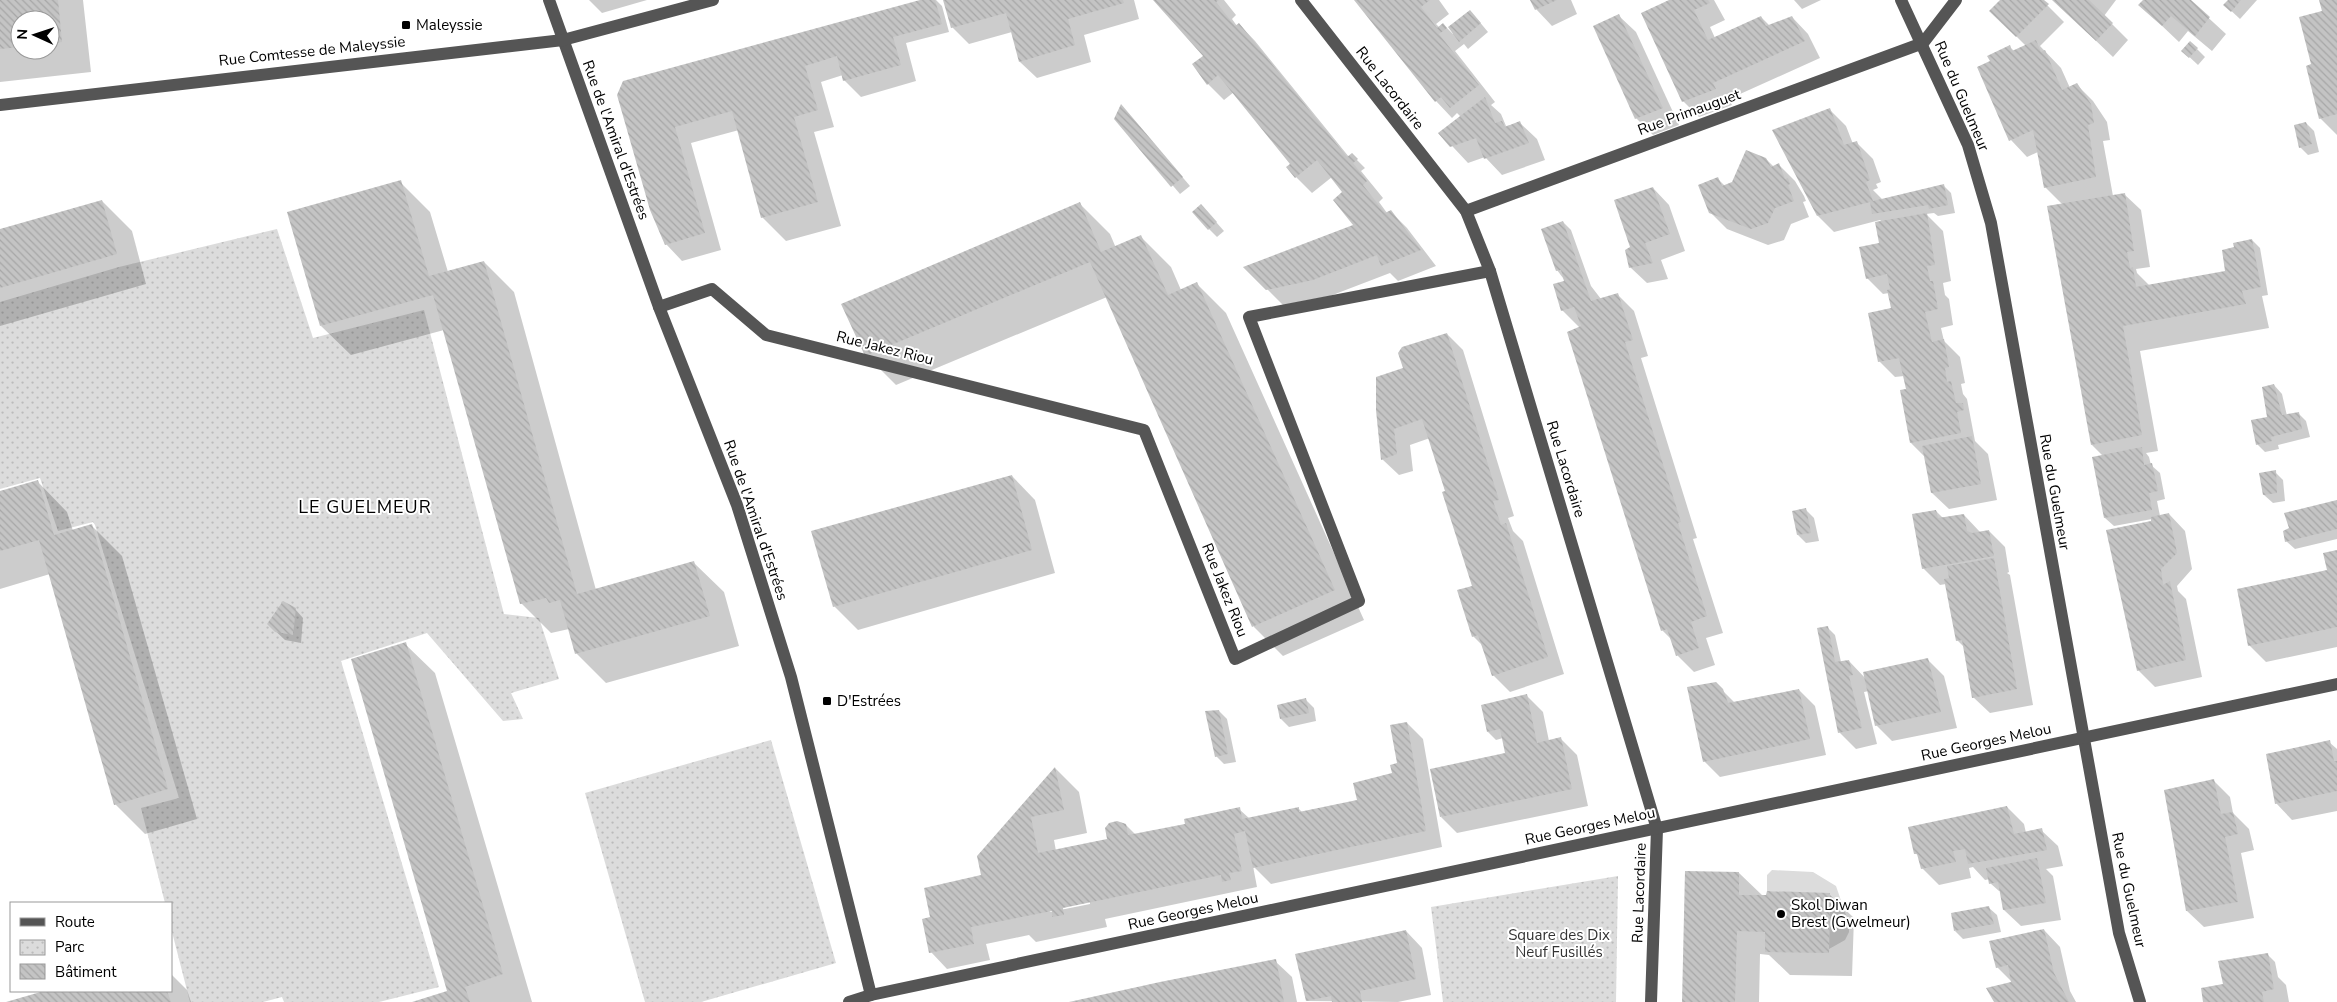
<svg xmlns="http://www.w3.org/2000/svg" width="2337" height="1002" viewBox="0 0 2337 1002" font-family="'Nunito Sans',sans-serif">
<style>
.grass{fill:#dcdcdc}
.park{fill:url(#park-dots)}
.shadow{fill:#0003;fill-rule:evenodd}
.building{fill:url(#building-back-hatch)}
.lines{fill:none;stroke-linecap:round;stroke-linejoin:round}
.minor{stroke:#555;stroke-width:12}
.poi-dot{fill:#000;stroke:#fff;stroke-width:2}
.labels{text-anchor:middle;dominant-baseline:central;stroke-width:4;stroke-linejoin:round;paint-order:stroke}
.poi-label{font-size:15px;fill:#000;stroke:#fff;text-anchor:start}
.street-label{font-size:15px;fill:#000;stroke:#fff}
.park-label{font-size:15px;fill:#333;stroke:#fff}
.quarter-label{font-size:18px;letter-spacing:1px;fill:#000;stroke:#fff}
</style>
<defs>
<pattern id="park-dots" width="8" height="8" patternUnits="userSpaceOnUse" patternTransform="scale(1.25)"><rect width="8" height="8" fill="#dcdcdc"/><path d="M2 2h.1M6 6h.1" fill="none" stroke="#bbb" stroke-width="1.8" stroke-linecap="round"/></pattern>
<pattern id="building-back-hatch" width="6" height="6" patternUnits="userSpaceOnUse" patternTransform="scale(1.25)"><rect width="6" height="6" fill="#c4c4c4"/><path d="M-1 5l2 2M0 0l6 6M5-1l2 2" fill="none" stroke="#a7a7a7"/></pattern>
</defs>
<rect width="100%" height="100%" fill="#fff"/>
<!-- grass -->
<polygon class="grass" points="1772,870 1813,872 1836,886 1849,924 1849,932 1845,940 1829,949 1830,894 1767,891 1767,875"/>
<!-- park -->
<g class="park">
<polygon points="277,229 313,338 424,310 504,614 539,618 559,679 511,693 523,719 503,721 427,633 341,661 439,987 379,1002 284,1002 282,997 263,1002 190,1002 171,928 171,903 165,903 141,808 179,798 95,525 93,522 58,531 40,478 0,489 0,302 119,267"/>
<polygon points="771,740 836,963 701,1002 645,1002 585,793"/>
<polygon points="1618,876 1616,1002 1443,1002 1431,907"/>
</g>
<!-- shadow -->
<g class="shadow">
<path d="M0,0H83L91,72L0,82ZM20,20H50V50H20Z"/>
<polygon points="589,0 647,0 602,13"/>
<polygon points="924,0 936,0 942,6 949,32 906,43 916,81 861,97 844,80 843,75 821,82 834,127 814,132 841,226 786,241 762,217 739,130 691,143 721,250 682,261 666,244 618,95"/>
<polygon points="945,0 1134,0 1139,19 1084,35 1091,62 1037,78 1020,62 1012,32 969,44 952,27"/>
<polygon points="1156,0 1224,0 1236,15 1232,19 1237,26 1239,24 1255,41 1349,157 1352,155 1365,168 1361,171 1383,198 1379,202 1387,213 1391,212 1407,228 1436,266 1398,281 1390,273 1330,296 1283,305 1245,267 1355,226 1344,192 1332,177 1312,193 1296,177 1292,164 1234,92 1224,100 1208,84 1205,56"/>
<polygon points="1356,0 1439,0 1449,14 1436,24 1439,27 1443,24 1453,34 1478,20 1488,32 1468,49 1464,44 1455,51 1495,102 1491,105 1501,114 1506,126 1520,123 1537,139 1545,160 1502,175 1485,157 1468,163 1440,133 1461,117 1457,113 1452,118 1436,101"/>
<polygon points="1532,0 1571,0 1577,14 1552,26 1536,9"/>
<polygon points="1672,0 1714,0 1725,20 1710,27 1715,38 1761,17 1770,26 1792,17 1808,34 1820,58 1729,99 1732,105 1699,117 1683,101"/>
<polygon points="1794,0 1821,0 1802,9"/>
<polygon points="2001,0 2042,0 2064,22 2040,46 2061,68 2070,88 2077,85 2093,101 2107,122 2110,140 2103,141 2113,196 2124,194 2141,210 2150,267 2136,269 2137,273 2150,286 2227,272 2236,248 2252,240 2260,248 2268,295 2262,296 2269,328 2140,351 2158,451 2146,453 2149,457 2151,465 2160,473 2165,499 2157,501 2160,516 2169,514 2185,531 2192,569 2177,586 2178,591 2186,599 2202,677 2155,687 2138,670 2152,519 2114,526 2105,518 2094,458 2103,456 2092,445 2062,204 2045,187 2038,152 2027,157 2011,140 1978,67 1992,61 2010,47 2014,51 2026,46 1991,11"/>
<polygon points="2053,0 2116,0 2104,16 2128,40 2113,57"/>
<polygon points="2144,0 2189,0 2226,34 2212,51 2188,31 2179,42 2140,5"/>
<polygon points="2230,0 2257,0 2240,19 2225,5"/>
<polygon points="2320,0 2337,0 2337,135 2320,118 2313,65 2323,12"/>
<polygon points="1619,16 1636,32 1679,125 1653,135 1636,118"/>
<polygon points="2197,49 2205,57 2198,65 2183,51"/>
<polygon points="1122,106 1190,186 1180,194 1116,119"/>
<polygon points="1830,110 1846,126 1853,144 1857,143 1873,159 1881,182 1876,184 1878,188 1873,190 1883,200 1943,185 1951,193 1955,213 1938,216 1934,213 1926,214 1943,231 1951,281 1943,283 1945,295 1949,299 1953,325 1941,328 1944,341 1960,357 1965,383 1961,384 1963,394 1967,399 1975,441 1988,454 1997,500 1949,509 1932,493 1925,457 1911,443 1902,391 1907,390 1904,376 1895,377 1879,361 1892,309 1889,293 1883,294 1867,278 1881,244 1882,222 1880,220 1834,232 1818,216"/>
<polygon points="2306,123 2314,131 2319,152 2308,155 2300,147"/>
<polygon points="1766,159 1774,167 1779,165 1795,181 1804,196 1806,201 1803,202 1809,217 1791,224 1784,240 1768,245 1727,229 1710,212 1718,179 1725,186 1733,183"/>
<polygon points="400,182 430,212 448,272 484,262 514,292 596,590 694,563 724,592 739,646 606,683 576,653 569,629 551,633 521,603 444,330 351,355 321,326"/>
<polygon points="1653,188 1669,205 1685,251 1661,260 1668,279 1647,283 1630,267 1632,248"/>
<polygon points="102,201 132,231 146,284 0,326 0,230"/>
<polygon points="1080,204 1110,234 1116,248 1141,237 1171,267 1181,290 1196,283 1226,313 1364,620 1283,656 1254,627 1107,297 896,385 866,355"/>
<polygon points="1209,214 1224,231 1217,237 1209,229"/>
<polygon points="1563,222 1571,230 1591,286 1601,299 1617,294 1634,311 1648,356 1641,358 1697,538 1693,539 1723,633 1706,638 1715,665 1694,672 1677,655 1672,640 1662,630 1580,328 1562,310 1566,282 1557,270"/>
<polygon points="1447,334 1463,350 1514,516 1508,518 1513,531 1523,541 1564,674 1510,692 1493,675 1483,646 1473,636 1473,586 1430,438 1410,445 1413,471 1399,475 1382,459 1405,368"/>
<polygon points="2274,385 2282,394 2287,416 2298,413 2306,421 2310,437 2278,445 2279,449 2265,452 2257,444 2269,418"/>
<polygon points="2275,472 2283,480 2285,501 2273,503 2264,495 2261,474"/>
<polygon points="1012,476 1035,500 1055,573 858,630 834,606"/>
<polygon points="38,482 67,512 73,531 92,526 122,556 197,819 145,834 115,804 50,574 0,589 0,493"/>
<polygon points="2337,501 2337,539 2295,549 2286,541"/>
<polygon points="1806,510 1814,518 1819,541 1806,543 1798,535"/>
<polygon points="1936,511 1943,518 1964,515 1980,532 1989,531 2005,547 2009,572 2007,573 2010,575 2033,705 1990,713 1973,697 1965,648 1957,640 1946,584 1940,585 1923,568"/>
<polygon points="2337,551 2337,647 2266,662 2249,645 2329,571"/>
<polygon points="295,609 303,618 301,643 285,640 268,624"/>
<polygon points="1827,627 1835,635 1841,662 1849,661 1866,679 1928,660 1944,676 1957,728 1892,741 1876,725 1869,691 1864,692 1877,744 1856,749 1839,732"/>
<polygon points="405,644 435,673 532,1002 415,1002 449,992"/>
<polygon points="1715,683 1735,703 1799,690 1815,706 1826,755 1720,777 1704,761"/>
<polygon points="1527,696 1543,712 1549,741 1561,739 1577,755 1588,806 1457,833 1441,817 1507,754 1503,738 1496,740 1488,732"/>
<polygon points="1306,700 1314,708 1316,721 1289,727 1281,719"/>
<polygon points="1219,711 1227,719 1236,762 1224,764 1216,756"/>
<path d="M1407,723L1423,739L1442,847L1271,884L1253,866L1257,887L1105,919L1107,927L1036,942L1029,935L986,944L990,960L947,969L931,952L932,918L983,876L1055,768L1079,792L1087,833L1054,840L1056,851L1108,840L1126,825L1136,835L1186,825L1239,809L1250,819L1299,809L1302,812L1358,801L1393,774L1398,764ZM1090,901V904L1050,912L1049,910Z"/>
<polygon points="2329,742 2337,749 2337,811 2292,820 2276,803"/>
<polygon points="2213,780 2230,797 2233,813 2249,829 2254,850 2241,853 2254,918 2204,927 2187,911"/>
<polygon points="2007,807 2024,824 2026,833 2041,830 2058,846 2063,866 2046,869 2053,876 2061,920 2021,926 2004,910 2001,891 1999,891 1990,883 1990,879 1985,880 1973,867 1969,868 1971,878 1939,885 1922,868 1920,857 1915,853"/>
<polygon points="1739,873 1763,896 1830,895 1854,918 1852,976 1790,975 1769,955 1760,954 1759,1002 1683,1002"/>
<polygon points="1988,907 1997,915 2001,932 1963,939 1955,931"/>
<polygon points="2044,930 2060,947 2070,991 2076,1002 1996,1002 2013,983 1997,967"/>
<polygon points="1406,931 1422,948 1431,995 1398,1002 1307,1001 1297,955"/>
<polygon points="2267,954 2275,962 2278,977 2286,985 2289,1002 2205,1002 2224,985"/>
<polygon points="1275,961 1292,977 1297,1002 1073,1002"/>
<polygon points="171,974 187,990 191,1002 8,1002 48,991 171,991"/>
</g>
<!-- building -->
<g class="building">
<polygon points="0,0 58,0 62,42 50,44 50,20 20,20 20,47 0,49"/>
<polygon points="920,0 935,0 942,24 893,37 901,65 843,81 837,56 805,66 818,110 794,117 818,202 761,218 732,111 675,127 705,233 665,245 650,210 617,95 623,81"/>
<polygon points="943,0 1123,0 1124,3 1068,19 1075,45 1019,62 1006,13 951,28"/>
<polygon points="1153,0 1219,0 1216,2 1235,26 1239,23 1347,157 1352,153 1358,159 1353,163 1367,181 1363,185 1385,213 1391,210 1421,250 1381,266 1377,255 1313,280 1266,290 1243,267 1353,225 1333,200 1342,192 1317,160 1295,178 1286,167 1290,164 1218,75 1207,85 1192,64 1203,56"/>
<polygon points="1354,0 1430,0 1421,7 1437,28 1443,23 1447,28 1439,34 1479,85 1450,108 1441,97 1435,102"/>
<polygon points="1530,0 1557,0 1535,10"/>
<polygon points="1669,0 1708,0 1710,3 1694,10 1708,40 1761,16 1766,26 1792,16 1805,41 1713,83 1716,89 1682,102 1641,13"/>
<polygon points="2000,0 2044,0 2049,4 2016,37 1989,11"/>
<polygon points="2052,0 2089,0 2113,23 2096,41"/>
<polygon points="2143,0 2191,0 2210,17 2195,36 2171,16 2162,26 2138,5"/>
<polygon points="2228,0 2241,0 2231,12 2223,5"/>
<polygon points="2319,0 2337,0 2337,114 2319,119 2306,66 2311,64 2299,17 2322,11"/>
<polygon points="1470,10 1481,23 1459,42 1448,27"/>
<polygon points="1619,14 1663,108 1635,119 1593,26"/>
<polygon points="2036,40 2041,52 2045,50 2062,90 2077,83 2091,104 2094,123 2088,125 2096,177 2044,188 2033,130 2009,141 1977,67 1990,61 1987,56 2010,45 2012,51"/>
<polygon points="2190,41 2198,48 2189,58 2181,51"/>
<polygon points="1485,97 1495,123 1502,121 1505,127 1520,121 1529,143 1484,159 1476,138 1450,147 1438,133"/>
<polygon points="1121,104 1183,177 1171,187 1114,119"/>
<polygon points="1830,108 1844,145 1857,141 1870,180 1866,182 1873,201 1944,184 1948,205 1929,209 1928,205 1872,214 1870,202 1817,216 1772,130"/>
<polygon points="2306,122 2312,144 2299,148 2294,125"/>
<polygon points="1746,150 1766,158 1771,167 1779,163 1785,179 1788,178 1790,184 1788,185 1794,201 1775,208 1768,223 1751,229 1709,213 1698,185 1718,177 1722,186 1732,182"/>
<polygon points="401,180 429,276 484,261 577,594 694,561 710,616 575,654 560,600 549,603 546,598 520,604 433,295 320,326 287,212"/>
<polygon points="1653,187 1670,234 1645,243 1653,263 1629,268 1625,250 1630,247 1614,200"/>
<polygon points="2125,193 2134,251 2127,252 2130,268 2133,267 2136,287 2225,271 2222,250 2234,247 2233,243 2252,239 2261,287 2242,291 2246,304 2123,326 2142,435 2091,445 2047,206"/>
<polygon points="102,200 117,254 0,288 0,229"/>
<polygon points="1080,202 1101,252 1141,235 1168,295 1197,282 1335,590 1252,627 1090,262 865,356 841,304"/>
<polygon points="1201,204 1217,222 1208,230 1192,212"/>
<polygon points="1927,213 1935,265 1927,266 1930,281 1933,281 1938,309 1925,312 1932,342 1944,339 1949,367 1945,368 1947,382 1951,381 1956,403 1963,403 1964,410 1957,412 1961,433 1910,443 1900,390 1906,389 1899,358 1878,362 1868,313 1891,308 1887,290 1890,289 1887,274 1866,279 1859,247 1879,243 1875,222"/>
<polygon points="1563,221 1591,301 1618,293 1633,340 1625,342 1681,522 1678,523 1707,616 1691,622 1699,648 1676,656 1667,629 1661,631 1567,332 1581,326 1574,307 1561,311 1553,284 1564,281 1561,270 1556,271 1541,229"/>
<polygon points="1447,333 1499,500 1493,501 1501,525 1506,523 1548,657 1492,676 1478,635 1472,637 1457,590 1472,586 1442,492 1445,491 1422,419 1394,429 1397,454 1381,460 1376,410 1376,377 1403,368 1398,353 1402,347"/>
<polygon points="2274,384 2282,415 2299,412 2302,429 2271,437 2272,441 2256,445 2251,420 2267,417 2262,387"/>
<polygon points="1972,436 1981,484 1931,493 1922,446"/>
<polygon points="2142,447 2144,465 2152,463 2158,491 2149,493 2152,510 2104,518 2092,457"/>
<polygon points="2276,470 2277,493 2263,495 2259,473"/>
<polygon points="1012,475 1032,550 833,607 811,531"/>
<polygon points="38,480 54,535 92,524 168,789 114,805 39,540 0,551 0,491"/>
<polygon points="2337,500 2337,529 2285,542 2283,531 2289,528 2284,513"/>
<polygon points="1806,508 1811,533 1797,535 1792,511"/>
<polygon points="1936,510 1938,518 1964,514 1967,531 1972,533 1989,530 1994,556 1922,569 1912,514"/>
<polygon points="2169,513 2177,553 2161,569 2163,585 2170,581 2186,660 2137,671 2106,530 2151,521 2151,517"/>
<polygon points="2337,550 2337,627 2248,646 2237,589 2327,570 2323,553"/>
<polygon points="1994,558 2017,689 1972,698 1962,640 1956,641 1944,579 1949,578 1947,566"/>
<polygon points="283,601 296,608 293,635 275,632 267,624"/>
<polygon points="1828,626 1835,662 1849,660 1853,675 1849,676 1862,728 1838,733 1817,628"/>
<polygon points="406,642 503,974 465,987 470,1002 412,1002 447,991 351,659"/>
<polygon points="1928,658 1941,712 1875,726 1863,672"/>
<polygon points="1716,682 1723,689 1728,703 1799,689 1810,739 1703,762 1687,687"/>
<polygon points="1527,694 1537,743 1561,737 1572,789 1440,817 1430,769 1505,753 1500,729 1487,732 1481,705"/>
<polygon points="1306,698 1309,713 1280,719 1277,705"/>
<polygon points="1219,710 1228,754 1215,757 1205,711"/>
<polygon points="1407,722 1426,831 1253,868 1245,831 1234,834 1242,871 1229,873 1231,880 1222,882 1221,875 1063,908 1064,915 1052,917 1052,911 971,927 974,944 929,953 922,919 930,917 924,888 981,875 977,856 1055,767 1064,810 1031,817 1038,853 1107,839 1105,828 1109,823 1117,821 1126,824 1128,835 1185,824 1184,819 1240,807 1242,819 1299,807 1299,812 1357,800 1353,783 1392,773 1390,765 1397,763 1390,725"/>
<polygon points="2330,740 2334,761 2337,761 2337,791 2275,804 2266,754"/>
<polygon points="2214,779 2221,814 2233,812 2238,834 2225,837 2238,902 2186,911 2164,790"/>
<polygon points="2007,806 2014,834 2042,828 2047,850 1968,864 1965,849 1953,851 1956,862 1921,869 1917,854 1914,854 1908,827"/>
<polygon points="2037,858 2046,903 2003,910 1998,882 1989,884 1986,868"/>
<polygon points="1685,871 1739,872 1739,895 1766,895 1767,891 1830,893 1829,953 1765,952 1765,932 1737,931 1735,1002 1682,1002"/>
<polygon points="1989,906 1994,924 1954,931 1951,913"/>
<polygon points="2044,929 2054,973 2069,1002 1994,1002 1986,988 2011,982 2008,965 1996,968 1989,941"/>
<polygon points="1406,930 1416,979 1360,991 1362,1002 1332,1002 1331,996 1306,1001 1295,954"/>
<polygon points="2268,953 2274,989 2262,992 2264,1002 2203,1002 2201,988 2223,984 2218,961"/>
<polygon points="1276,959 1284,1002 1069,1002 1160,982"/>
<polygon points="44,991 167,991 171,1002 6,1002"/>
</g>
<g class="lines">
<!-- minor -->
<g class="minor">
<polyline points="549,0 659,307 737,505 791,677 871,995"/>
<polyline points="1301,0 1466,211 1490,271 1657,829 1651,1002"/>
<polyline points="1901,0 1968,145 1991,223 2119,933 2140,1002"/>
<polyline points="0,105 563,40 713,0"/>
<polyline points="1466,211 1923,43 1956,0"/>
<polyline points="659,307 712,289 766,335 1144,430 1235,659 1359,601 1249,317 1490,271"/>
<polyline points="849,1002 871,995 2337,684"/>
</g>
</g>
<!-- markers -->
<g class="poi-dot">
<rect x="401" y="20" width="10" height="10" rx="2.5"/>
<rect x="822" y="696" width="10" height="10" rx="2.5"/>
<circle cx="1781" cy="914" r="5"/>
</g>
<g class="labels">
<!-- poi labels -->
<g class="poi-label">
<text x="416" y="25">Maleyssie</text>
<text x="837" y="701">D'Estrées</text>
<text x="1791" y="905">Skol Diwan<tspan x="1791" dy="17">Brest (Gwelmeur)</tspan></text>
</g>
<!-- street labels -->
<g class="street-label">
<text transform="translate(312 51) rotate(-6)">Rue Comtesse de Maleyssie</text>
<text transform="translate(1390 88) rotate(52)">Rue Lacordaire</text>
<text transform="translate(1962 96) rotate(67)">Rue du Guelmeur</text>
<text transform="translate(1689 112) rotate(-20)">Rue Primauguet</text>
<text transform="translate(616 140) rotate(70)">Rue de l'Amiral d'Estrées</text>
<text transform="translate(885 348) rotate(14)">Rue Jakez Riou</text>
<text transform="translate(1566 469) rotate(73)">Rue Lacordaire</text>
<text transform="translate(2055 492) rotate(80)">Rue du Guelmeur</text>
<text transform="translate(756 520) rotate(71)">Rue de l'Amiral d'Estrées</text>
<text transform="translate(1225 590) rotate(68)">Rue Jakez Riou</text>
<text transform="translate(1986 742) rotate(-12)">Rue Georges Melou</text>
<text transform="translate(1590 826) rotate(-12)">Rue Georges Melou</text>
<text transform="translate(2129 890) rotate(78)">Rue du Guelmeur</text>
<text transform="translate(1639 893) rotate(-88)">Rue Lacordaire</text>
<text transform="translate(1193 911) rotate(-12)">Rue Georges Melou</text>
</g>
<!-- park labels -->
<g class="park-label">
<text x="1559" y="935">Square des Dix<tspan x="1559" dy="17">Neuf Fusillés</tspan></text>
</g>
<!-- quarter labels -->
<g class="quarter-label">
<text x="365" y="507">LE GUELMEUR</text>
</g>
</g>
<!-- legend -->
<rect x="10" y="902" width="162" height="90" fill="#ffffff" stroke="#999999"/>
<rect x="20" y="918" width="25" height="8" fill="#555555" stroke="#999999"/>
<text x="55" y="927" font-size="15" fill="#000000">Route</text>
<rect x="20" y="940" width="25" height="15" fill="url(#park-dots)" stroke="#999999"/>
<text x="55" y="952" font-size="15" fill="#000000">Parc</text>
<rect x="20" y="964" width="25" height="15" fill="url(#building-back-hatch)" stroke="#999999"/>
<text x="55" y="977" font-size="15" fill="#000000">Bâtiment</text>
<!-- north arrow -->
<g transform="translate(35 35) rotate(273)"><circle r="24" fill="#ffffff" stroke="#999999"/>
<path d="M0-4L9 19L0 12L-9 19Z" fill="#000000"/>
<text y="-8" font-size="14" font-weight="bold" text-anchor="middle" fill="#000000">N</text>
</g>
</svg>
